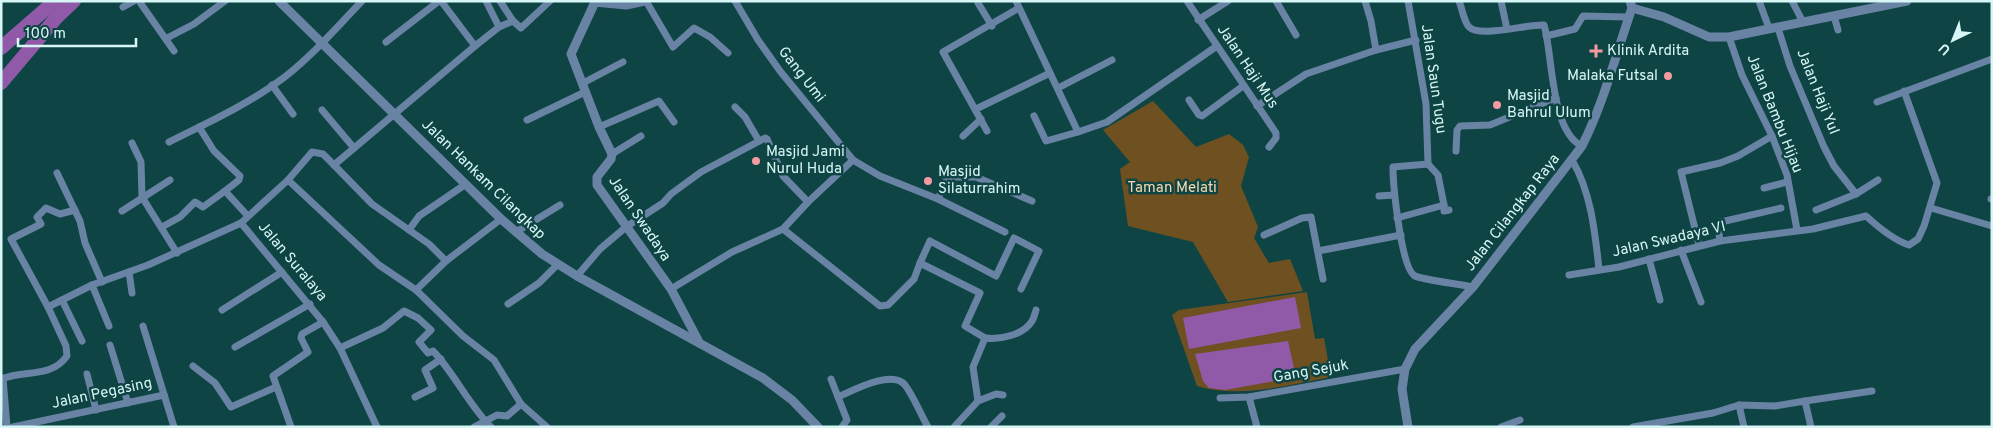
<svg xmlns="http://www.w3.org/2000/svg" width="1993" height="428" viewBox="0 0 1993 428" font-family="Overpass,sans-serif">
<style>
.green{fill:#6f5020}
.water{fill:#915aa8}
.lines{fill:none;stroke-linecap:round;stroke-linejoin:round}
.river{stroke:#915aa8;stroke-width:14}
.minor{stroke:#6983a4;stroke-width:7}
.tertiary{stroke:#6983a4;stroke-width:9}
.poi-dot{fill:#f49aa1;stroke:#0f4444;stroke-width:2}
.labels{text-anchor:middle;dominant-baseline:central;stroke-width:5;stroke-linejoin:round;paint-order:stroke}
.poi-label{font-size:15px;fill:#d7f7f6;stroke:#0f4444;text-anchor:start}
.street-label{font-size:15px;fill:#d7f7f6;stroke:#0f4444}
.park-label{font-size:15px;fill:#f7d8ae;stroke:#0f4444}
</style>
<rect width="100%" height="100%" fill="#0f4444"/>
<!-- green -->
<g class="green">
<polygon points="1153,101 1196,147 1229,134 1243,145 1249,157 1241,186 1258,227 1254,238 1269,263 1290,259 1303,291 1228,302 1193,242 1128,226 1120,169 1130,162 1103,130"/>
<path d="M1307,292L1315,339L1324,338L1331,377C1288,385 1239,399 1197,386L1172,315L1179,310Z"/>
</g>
<!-- water -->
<g class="water">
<polygon points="1295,297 1301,328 1189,349 1183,318"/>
<polygon points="1288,341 1296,377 1225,390 1209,388 1203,381 1195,354"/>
</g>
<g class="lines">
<!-- river -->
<g class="river">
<polyline points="1,48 55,1"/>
<polyline points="1,83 56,18 74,1"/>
</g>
<!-- minor -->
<g class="minor">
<polyline points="139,1 174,51"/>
<polyline points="441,1 475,46"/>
<polyline points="486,1 499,27"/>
<polyline points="500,1 513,21 521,28 550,1"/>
<polyline points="646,1 673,47 694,28 710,37 728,53"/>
<polyline points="735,1 758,40 780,71 853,160 880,176 938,199 1005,232"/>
<polyline points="1016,1 1078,132 1107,122 1217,46"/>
<polyline points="1187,1 1276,133 1276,138 1269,147"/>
<polyline points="1276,1 1296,35"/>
<polyline points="1365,1 1371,21 1376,50"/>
<polyline points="1408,1 1426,104 1428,164"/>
<path d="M1459,1C1462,8 1464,22 1469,27C1480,38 1528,24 1544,25C1553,54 1550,131 1582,146"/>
<polyline points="1501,1 1507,29"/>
<polyline points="1759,1 1769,28"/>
<polyline points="1792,1 1803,22"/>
<polyline points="978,3 992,26"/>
<polyline points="123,7 134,1"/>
<polyline points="1834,16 1838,30"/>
<polyline points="1198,20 1228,1"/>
<polyline points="1778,28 1790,66 1824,147 1834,166 1856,194"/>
<polyline points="1546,36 1575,29 1583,16 1628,17"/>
<polyline points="1729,37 1742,75 1772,136 1787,175 1797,230"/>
<polyline points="167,38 194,24 225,1"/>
<polyline points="386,42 439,1"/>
<polyline points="583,83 623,62"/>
<polyline points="272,85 293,114"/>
<polyline points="1058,88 1112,60"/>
<polyline points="1189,100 1199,115 1202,116 1243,86"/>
<polyline points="1877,102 1992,59"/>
<polyline points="1257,106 1306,74 1376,50 1416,40"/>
<polyline points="735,107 745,117 759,141"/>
<polyline points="976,109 1050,73"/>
<polyline points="322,110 354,148"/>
<polyline points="1034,116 1046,141 1078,132"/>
<polyline points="527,120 585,92"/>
<polyline points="199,127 214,151 240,176 239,180 225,191 247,215"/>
<polyline points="599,127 659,101 674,122"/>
<polyline points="987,131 943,52 1019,8"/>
<polyline points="963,136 981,119"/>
<path d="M169,142C209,122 251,103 286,76C314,54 337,27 362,1"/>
<polyline points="132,143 141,162 142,197 177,253"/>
<polyline points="1456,151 1457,130 1460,126 1490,125 1556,98"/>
<polyline points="612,154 641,136"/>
<path d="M1572,160C1591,192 1595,232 1599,269"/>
<path d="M1428,164L1393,167C1393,184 1401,269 1415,276C1423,280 1460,284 1473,287"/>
<polyline points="334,165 372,204 429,244 446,261"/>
<polyline points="57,173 80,221 85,243 102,282"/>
<polyline points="288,180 379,265 416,290 446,261 501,219"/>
<polyline points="1764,188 1787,182"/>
<polyline points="1379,196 1394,195"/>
<polyline points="938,199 947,177 976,177 1032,201"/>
<polyline points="1991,199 1992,199"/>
<polyline points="1444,205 1444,211 1449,210"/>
<polyline points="1931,208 1992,226"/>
<polyline points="1816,210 1856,194 1878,180"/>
<polyline points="122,211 170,180"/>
<polyline points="1397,218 1444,205 1438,175 1428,164"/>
<polyline points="241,223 323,322 340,348 377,427"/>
<polyline points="162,227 180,217 195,202 203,207 225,191"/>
<polyline points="783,229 880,306 888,305 914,279 920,263 980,293 965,326 985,338 973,367 978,401 954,427"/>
<polyline points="409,230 419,216 466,184"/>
<polyline points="516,232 560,205"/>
<polyline points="1264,235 1302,218 1311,217 1323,279"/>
<polyline points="1720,241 1718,226 1721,222 1781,208"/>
<polyline points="1699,245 1681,172 1720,163 1738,156 1772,136"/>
<polyline points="1681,250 1701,302"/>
<polyline points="1318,251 1401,235"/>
<polyline points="1649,259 1660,300"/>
<polyline points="920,263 930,241 996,276 1014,238 1039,251 1021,289"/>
<polyline points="129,272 132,293"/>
<path d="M1569,275L1619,267L1720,241L1813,229L1866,216C1878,227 1893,240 1909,245L1918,239L1924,226L1937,183L1904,91"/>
<polyline points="577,276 600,249 626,227 663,203 671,194 701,172 765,138 767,139 783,176 808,202"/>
<polyline points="92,285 109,326"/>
<polyline points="671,289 732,252 783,229 808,202 853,160"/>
<polyline points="416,290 463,336 494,360 521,404 547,427"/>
<polyline points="62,300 82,341"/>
<polyline points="508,304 539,283 558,264"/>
<polyline points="48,307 92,285 148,265 241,223 288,180 312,152 323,154 334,165 475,46 499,27 513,21"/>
<polyline points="222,310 282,272"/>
<polyline points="143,326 174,427"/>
<path d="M985,338C999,340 1024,335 1032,321C1034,318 1035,313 1036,310"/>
<polyline points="110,345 128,403"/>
<polyline points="235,347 310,304"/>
<path d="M340,348L383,328L404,311L418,318L431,330L419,342L428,353L433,351C455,374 468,404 491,427"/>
<polyline points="193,366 215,383 231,407 276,387"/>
<polyline points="87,374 96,410"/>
<polyline points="3,378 7,427"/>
<path d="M1,379C26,369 50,379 67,356L66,346L48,307L11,239L41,224L37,217L46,208L60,214L75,210"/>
<polyline points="831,379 847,420 842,427"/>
<polyline points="415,397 433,388 425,370 441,359"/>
<path d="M838,397C852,391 892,369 905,385C914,397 920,413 928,427"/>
<polyline points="1249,397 1257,427"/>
<polyline points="1220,398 1249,397 1405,369"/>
<polyline points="978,401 996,394 1003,395"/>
<polyline points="1805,401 1872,391"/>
<polyline points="1739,405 1744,427"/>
<polyline points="13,427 164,395"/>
<polyline points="291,427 273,376 308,352 301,338 302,334 323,322"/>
<polyline points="474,427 497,415 507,416 521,404"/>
<polyline points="991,427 1002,416"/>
<polyline points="1501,427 1520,420"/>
<polyline points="1633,427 1713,413 1739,405 1775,406 1805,401 1811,427"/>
</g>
<!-- tertiary -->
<g class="tertiary">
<polyline points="279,1 501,219 542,254 577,276 763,378 792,400 818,427"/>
<polyline points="645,1 626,5 595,2 571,54 599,127 612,154 611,159 597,177 597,185 671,289 698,340"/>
<polyline points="1632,8 1664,17 1709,37 1729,37 1907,1"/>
<path d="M1408,427L1402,389L1405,369L1415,349L1473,287L1582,146C1604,102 1616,54 1632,8L1630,1"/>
</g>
</g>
<!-- markers -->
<g class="poi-dot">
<path d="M1593.5 43.5h5v5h5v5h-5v5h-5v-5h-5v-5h5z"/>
<circle cx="1668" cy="76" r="5"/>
<circle cx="1497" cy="105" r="5"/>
<circle cx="756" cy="161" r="5"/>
<circle cx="928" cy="181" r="5"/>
</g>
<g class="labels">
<!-- poi labels -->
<g class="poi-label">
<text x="1607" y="51">Klinik Ardita</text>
<text x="1658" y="76" text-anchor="end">Malaka Futsal</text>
<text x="1507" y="96">Masjid<tspan x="1507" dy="17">Bahrul Ulum</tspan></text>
<text x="766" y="152">Masjid Jami<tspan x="766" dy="17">Nurul Huda</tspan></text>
<text x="938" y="172">Masjid<tspan x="938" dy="17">Silaturrahim</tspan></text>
</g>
<!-- street labels -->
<g class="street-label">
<text transform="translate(1247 67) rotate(56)">Jalan Haji Mus</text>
<text transform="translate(801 75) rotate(52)">Gang Umi</text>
<text transform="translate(1433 79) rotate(82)">Jalan Saun Tugu</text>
<text transform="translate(1817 92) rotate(68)">Jalan Haji Yul</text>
<text transform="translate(1774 114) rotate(68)">Jalan Bambu Hijau</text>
<text transform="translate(483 180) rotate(44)">Jalan Hankam Cilangkap</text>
<text transform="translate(1513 213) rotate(-52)">Jalan Cilangkap Raya</text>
<text transform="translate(639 219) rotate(56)">Jalan Swadaya</text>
<text transform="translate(1669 240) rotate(-13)">Jalan Swadaya VI</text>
<text transform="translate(292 262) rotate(50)">Jalan Suralaya</text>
<text transform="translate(1311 372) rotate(-10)">Gang Sejuk</text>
<text transform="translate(102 394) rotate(-12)">Jalan Pegasing</text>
</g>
<!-- park labels -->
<g class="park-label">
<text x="1172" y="188">Taman Melati</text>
</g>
</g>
<!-- border -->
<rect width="1993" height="428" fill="none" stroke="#d7f7f6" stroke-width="5"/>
<!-- north arrow -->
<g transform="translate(1953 40) rotate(223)" stroke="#0f4444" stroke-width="4" paint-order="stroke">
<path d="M0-4L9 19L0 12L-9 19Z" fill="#d7f7f6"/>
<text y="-8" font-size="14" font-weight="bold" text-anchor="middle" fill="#d7f7f6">U</text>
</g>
<!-- scale -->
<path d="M18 38v8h118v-8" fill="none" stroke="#d7f7f6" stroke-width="2.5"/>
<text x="25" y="38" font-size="15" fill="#d7f7f6" stroke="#0f4444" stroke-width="4" paint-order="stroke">100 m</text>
</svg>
